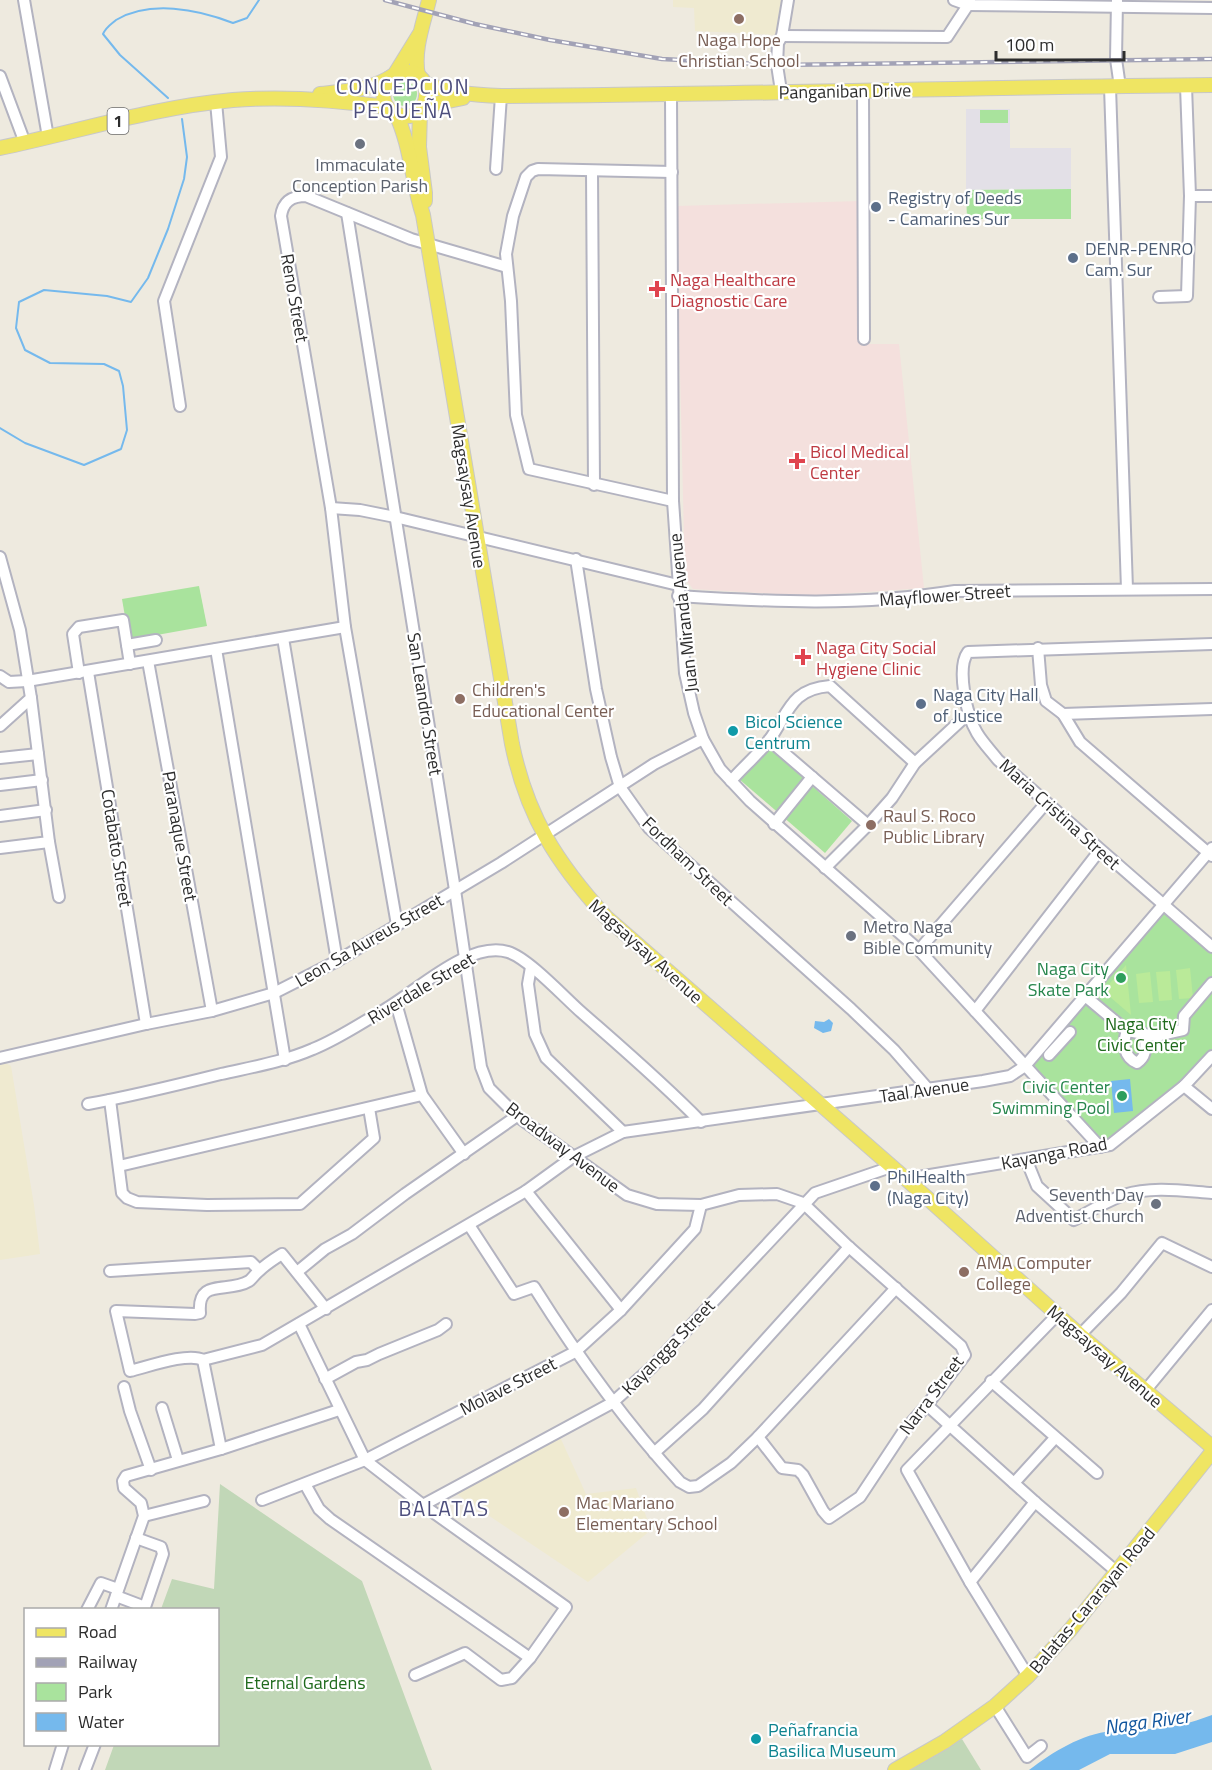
<svg xmlns="http://www.w3.org/2000/svg" width="1212" height="1770" viewBox="0 0 1212 1770" font-family="'Titillium Web',sans-serif">
<style>
.industrial{fill:#e3e0e7}
.education{fill:#efead0}
.medical{fill:#f4e0dd}
.green{fill:#a9e39d}
.cemetery{fill:#c1d7b7}
.pitch{fill:#baea99}
.water{fill:#75b9ed}
.lines{fill:none;stroke-linecap:round;stroke-linejoin:round}
.stream{stroke:#75b9ed;stroke-width:2}
.minor-casing{stroke:#b3b3c0;stroke-width:14}
.major-casing{stroke:#c8c8c8;stroke-width:16}
.minor{stroke:#fff;stroke-width:10}
.major{stroke:#efe563;stroke-width:14}
.rail-casing{stroke:#a2a2b6;stroke-width:4.5}
.rail{stroke:#fff;stroke-width:2;stroke-dasharray:7;stroke-linecap:butt}
.education-dot{fill:#8d6e63;stroke:#fff;stroke-width:2}
.worship-dot{fill:#6b7280;stroke:#fff;stroke-width:2}
.service-dot{fill:#5c6f8a;stroke:#fff;stroke-width:2}
.health-dot{fill:#e0444e;stroke:#fff;stroke-width:2}
.culture-dot{fill:#0f9aa8;stroke:#fff;stroke-width:2}
.leisure-dot{fill:#2e9e5b;stroke:#fff;stroke-width:2}
.labels{text-anchor:middle;dominant-baseline:central;stroke-width:4.5;stroke-linejoin:round;paint-order:stroke}
.shield{fill:#fff;stroke:#6c6c6c;stroke-width:1.5}
.shield-label{font-size:16px;font-weight:bold;fill:#2d2d2d}
.education-label{font-size:18px;fill:#785e54;stroke:#fff;text-anchor:start}
.street-label{font-size:18px;fill:#2d2d2d;stroke:#fff}
.worship-label{font-size:18px;fill:#5b616d;stroke:#fff}
.service-label{font-size:18px;fill:#4e5e75;stroke:#fff;text-anchor:start}
.health-label{font-size:18px;fill:#be3a42;stroke:#fff;text-anchor:start}
.culture-label{font-size:18px;fill:#0d838f;stroke:#fff;text-anchor:start}
.leisure-label{font-size:18px;fill:#27864d;stroke:#fff;text-anchor:end}
.park-label{font-size:18px;fill:#1f6a1c;stroke:#fff}
.water-label{font-size:20px;font-style:italic;fill:#10559d;stroke:#fff}
.quarter-label{font-size:21px;letter-spacing:1.5px;fill:#4d4e7d;stroke:#fff}
</style>
<rect width="100%" height="100%" fill="#eeeadf"/>
<!-- industrial -->
<polygon class="industrial" points="966,109 1010,109 1010,148 1071,148 1071,189 966,190"/>
<!-- education -->
<g class="education">
<polygon points="673,0 786,0 780,35 695,31 694,8 673,7"/>
<polygon points="3,1062 11,1066 34,1205 40,1254 0,1260 0,1063"/>
<polygon points="560,1437 586,1494 636,1488 651,1530 588,1582 455,1493"/>
</g>
<!-- medical -->
<polygon class="medical" points="861,201 862,344 899,344 924,588 807,596 693,589 685,579 676,206"/>
<!-- green -->
<g class="green">
<circle cx="405" cy="94" r="12"/>
<rect x="980" y="110" width="28" height="13"/>
<polygon points="1071,189 1071,219 967,219 966,190"/>
<polygon points="199,586 207,626 129,640 122,599"/>
<polygon points="769,748 852,821 825,853 739,779"/>
<polygon points="1163,904 1212,947 1212,1056 1184,1086 1100,1147 1025,1066"/>
</g>
<!-- cemetery -->
<g class="cemetery">
<polygon points="220,1484 362,1581 432,1770 105,1770 114,1745 218,1744 218,1610 161,1609 172,1579 214,1589"/>
<polygon points="962,1739 981,1770 909,1770"/>
</g>
<!-- pitch -->
<g class="pitch">
<polygon points="1126,965 1131,1015 1103,991"/>
<polygon points="1190,968 1193,998 1179,999 1176,970"/>
<polygon points="1170,971 1172,1000 1159,1001 1156,972"/>
<polygon points="1150,972 1153,1002 1139,1003 1136,974"/>
</g>
<!-- water -->
<g class="water">
<polygon points="829,1019 833,1023 831,1031 823,1033 814,1028 815,1021 824,1022"/>
<polygon points="1130,1079 1133,1111 1114,1113 1111,1081"/>
<path d="M1212,1715V1742L1175,1754H1110L1079,1770H1029C1053,1752 1081,1734 1112,1731C1124,1729 1137,1730 1149,1729C1171,1728 1191,1723 1212,1715Z"/>
</g>
<g class="lines">
<!-- stream -->
<g class="stream">
<path d="M168,98L120,55L103,34C106,27 110,25 116,20C150,0 197,9 233,23L247,18L259,0"/>
<polyline points="0,428 25,443 84,465 121,449 127,430 123,386 119,371 104,364 50,363 25,350 16,328 19,302 44,290 107,296 131,302 148,278 168,229 184,179 187,157 182,119"/>
</g>
<!-- minor casing -->
<g class="minor-casing">
<g id="minor">
<polyline points="24,0 48,137"/>
<polyline points="954,0 968,5 1212,8"/>
<polyline points="1117,1 1116,59 1120,87"/>
<polyline points="782,36 947,37 968,5 970,0"/>
<polyline points="0,76 25,143"/>
<polyline points="1110,87 1127,589"/>
<polyline points="863,90 864,339"/>
<polyline points="781,91 777,65 778,43 782,36 788,0"/>
<polyline points="671,95 673,501 685,673 694,713 703,739 720,769 750,801 919,950 1100,1147"/>
<polyline points="496,169 501,96"/>
<polyline points="592,171 594,485"/>
<polyline points="672,172 538,169 532,171 526,177 513,216 506,254 511,301 516,415 529,469 673,501"/>
<polyline points="1190,196 1212,196"/>
<polyline points="347,213 455,890 481,1067 489,1088 517,1116 627,1195 657,1204 701,1205 739,1195 777,1194 803,1203 849,1247 961,1346 965,1355 927,1405 903,1432 860,1497 829,1518 823,1511 803,1475 798,1470 782,1468 758,1437"/>
<polyline points="1159,297 1187,296 1190,196 1186,86"/>
<polyline points="180,406 164,301 221,157 216,102"/>
<polyline points="331,508 360,510 395,517 678,585"/>
<polyline points="0,557 20,630 31,698 0,726"/>
<polyline points="576,559 596,689 611,757 620,787 649,828 851,1009 894,1050 929,1090"/>
<path d="M678,596C772,602 862,606 955,591L1212,589"/>
<polyline points="283,638 337,961"/>
<path d="M1212,644L968,652C956,668 967,717 977,733C983,743 991,751 998,760L1212,947"/>
<polyline points="127,645 156,640"/>
<polyline points="1038,648 1041,685 1046,701 1063,714 1080,742 1212,856"/>
<polyline points="216,649 285,1060"/>
<polyline points="148,661 212,1011"/>
<polyline points="88,672 146,1024"/>
<polyline points="79,673 73,634 79,627 123,620 130,664"/>
<polyline points="0,676 9,682 27,681 345,627"/>
<polyline points="1063,714 1212,709"/>
<polyline points="769,740 868,825 825,868"/>
<polyline points="0,758 38,754"/>
<path d="M731,781C743,767 759,754 770,739C789,712 791,689 830,686L915,763"/>
<polyline points="0,785 42,780"/>
<polyline points="0,816 46,810"/>
<polyline points="774,824 812,777"/>
<polyline points="868,825 892,798 915,763 969,713"/>
<polyline points="49,842 59,897"/>
<polyline points="0,848 49,842 31,698"/>
<path d="M397,925L345,627L331,508L281,216C283,202 291,196 306,196L411,239L507,267"/>
<polyline points="919,950 1046,803"/>
<polyline points="531,967 528,984 535,1034 546,1058 623,1132"/>
<polyline points="1085,996 1127,1031 1156,1036 1183,1030 1184,1016 1212,983"/>
<polyline points="396,1003 422,1095 464,1154"/>
<polyline points="975,1011 1100,850"/>
<path d="M1127,1031C1122,1044 1124,1057 1137,1063C1148,1056 1145,1045 1145,1035"/>
<polyline points="1049,1055 1070,1032"/>
<polyline points="0,1058 146,1024 212,1011 274,993 337,961 501,863 654,764 703,739"/>
<polyline points="1184,1086 1212,1109"/>
<polyline points="110,1100 122,1193 127,1198 137,1202 207,1205 300,1204 374,1138 369,1108"/>
<path d="M88,1104C133,1096 177,1085 221,1074C252,1067 283,1062 313,1049C338,1039 361,1023 384,1010C416,992 469,940 508,952C528,958 564,997 581,1012C622,1048 663,1083 701,1122"/>
<path d="M1026,1159L1037,1186L1074,1220C1090,1211 1107,1201 1124,1195C1152,1186 1184,1191 1212,1193"/>
<polyline points="119,1166 422,1095"/>
<polyline points="906,1179 1110,1145 1184,1086 1212,1056"/>
<polyline points="526,1191 621,1310"/>
<path d="M469,1225L514,1294L534,1287C578,1357 624,1421 680,1482L689,1487L698,1486L731,1463L758,1437L896,1288"/>
<polyline points="110,1271 251,1262 259,1270"/>
<polyline points="297,1272 325,1249 352,1234 405,1194 517,1116"/>
<path d="M326,1309L282,1254C274,1259 266,1264 259,1271C255,1274 252,1279 249,1281C228,1294 197,1277 200,1313L195,1314L116,1311L130,1371C147,1367 188,1352 203,1360L262,1345L526,1191L573,1157L623,1132L983,1081L1010,1076L1025,1066L1212,848"/>
<polyline points="299,1324 365,1460 423,1505 566,1607 530,1658 512,1678 501,1680 465,1653 415,1675"/>
<polyline points="1080,1335 1121,1293 1162,1243 1212,1267"/>
<polyline points="203,1360 221,1449"/>
<polyline points="325,1379 356,1362 367,1360 379,1354 438,1330 446,1324"/>
<polyline points="991,1381 1097,1473"/>
<polyline points="124,1387 130,1411 151,1470"/>
<polyline points="1145,1391 1212,1310"/>
<polyline points="927,1405 1035,1502 1117,1572"/>
<polyline points="162,1408 178,1460"/>
<polyline points="654,1453 703,1409 849,1247"/>
<polyline points="1014,1483 1055,1438"/>
<polyline points="305,1484 319,1509 330,1519 530,1658"/>
<polyline points="262,1500 365,1460 575,1352 621,1310 695,1229 701,1205"/>
<polyline points="423,1505 612,1403 652,1367 815,1193 891,1167"/>
<polyline points="144,1516 204,1501"/>
<polyline points="136,1538 161,1547 163,1554 144,1610"/>
<polyline points="970,1582 1035,1502"/>
<polyline points="116,1596 145,1607"/>
<polyline points="87,1610 101,1583 118,1589"/>
<polyline points="111,1610 144,1516 141,1503 124,1488 123,1481 126,1476 221,1449 339,1410"/>
<polyline points="1028,1676 970,1582 907,1470 1057,1315"/>
<polyline points="995,1706 1027,1757 1041,1746"/>
<polyline points="55,1770 63,1744"/>
<polyline points="85,1770 95,1744"/>
</g>
</g>
<!-- major casing -->
<g class="major-casing">
<g id="major">
<path d="M418,76C413,50 423,25 429,0"/>
<path d="M389,78C381,90 380,107 396,114C433,130 440,59 395,74"/>
<path d="M424,83C449,93 475,95 501,96C738,95 975,87 1212,85"/>
<path d="M320,94C345,91 374,90 395,74L419,35"/>
<polyline points="424,106 463,98"/>
<polyline points="420,110 419,147 425,193 425,201"/>
<path d="M396,114C411,146 412,182 423,215L512,744C527,817 557,863 606,917L906,1179L1080,1335L1212,1447"/>
<path d="M0,148C77,132 154,107 233,100C284,96 337,100 387,107"/>
<polyline points="895,1770 944,1742 995,1706 1028,1676 1070,1630 1212,1452"/>
</g>
</g>
<!-- minor -->
<use href="#minor" class="minor"/>
<!-- major -->
<use href="#major" class="major"/>
<!-- rail casing -->
<g class="rail-casing">
<polyline id="rail" points="385,0 475,24 550,40 662,59 777,65 1212,59"/>
</g>
<!-- rail -->
<use href="#rail" class="rail"/>
</g>
<!-- markers -->
<g class="education-dot">
<circle cx="739" cy="19" r="6"/>
<circle cx="460" cy="699" r="6"/>
<circle cx="871" cy="825" r="6"/>
<circle cx="964" cy="1272" r="6"/>
<circle cx="564" cy="1512" r="6"/>
</g>
<g class="worship-dot">
<circle cx="360" cy="144" r="6"/>
<circle cx="851" cy="936" r="6"/>
<circle cx="1156" cy="1204" r="6"/>
</g>
<g class="service-dot">
<circle cx="876" cy="207" r="6"/>
<circle cx="1073" cy="258" r="6"/>
<circle cx="921" cy="704" r="6"/>
<circle cx="875" cy="1186" r="6"/>
</g>
<g class="health-dot">
<path d="M654 280h6v6h6v6h-6v6h-6v-6h-6v-6h6z"/>
<path d="M794 452h6v6h6v6h-6v6h-6v-6h-6v-6h6z"/>
<path d="M800 648h6v6h6v6h-6v6h-6v-6h-6v-6h6z"/>
</g>
<g class="culture-dot">
<circle cx="733" cy="731" r="6"/>
<circle cx="756" cy="1739" r="6"/>
</g>
<g class="leisure-dot">
<circle cx="1121" cy="978" r="6"/>
<circle cx="1122" cy="1096" r="6"/>
</g>
<g class="labels">
<!-- shield labels -->
<rect class="shield" x="107.5" y="108" width="21" height="26" rx="4.5"/>
<g class="shield-label">
<text x="118" y="121">1</text>
</g>
<!-- education labels -->
<g class="education-label">
<text x="739" y="39" text-anchor="middle">Naga Hope<tspan x="739" dy="21">Christian School</tspan></text>
<text x="472" y="689">Children's<tspan x="472" dy="21">Educational Center</tspan></text>
<text x="883" y="815">Raul S. Roco<tspan x="883" dy="21">Public Library</tspan></text>
<text x="976" y="1262">AMA Computer<tspan x="976" dy="21">College</tspan></text>
<text x="576" y="1502">Mac Mariano<tspan x="576" dy="21">Elementary School</tspan></text>
</g>
<!-- street labels -->
<g class="street-label">
<text transform="translate(845 91) rotate(-1)">Panganiban Drive</text>
<text transform="translate(295 298) rotate(80)">Reno Street</text>
<text transform="translate(469 496) rotate(81)">Magsaysay Avenue</text>
<text transform="translate(945 595) rotate(-4)">Mayflower Street</text>
<text transform="translate(683 613) rotate(-96)">Juan Miranda Avenue</text>
<text transform="translate(425 704) rotate(81)">San Leandro Street</text>
<text transform="translate(1060 814) rotate(42)">Maria Cristina Street</text>
<text transform="translate(180 836) rotate(80)">Paranaque Street</text>
<text transform="translate(117 848) rotate(81)">Cotabato Street</text>
<text transform="translate(688 861) rotate(44)">Fordham Street</text>
<text transform="translate(369 940) rotate(-30)">Leon Sa Aureus Street</text>
<text transform="translate(646 951) rotate(42)">Magsaysay Avenue</text>
<text transform="translate(421 988) rotate(-31)">Riverdale Street</text>
<text transform="translate(924 1090) rotate(-8)">Taal Avenue</text>
<text transform="translate(563 1147) rotate(37)">Broadway Avenue</text>
<text transform="translate(1054 1153) rotate(-11)">Kayanga Road</text>
<text transform="translate(668 1347) rotate(-46)">Kayangga Street</text>
<text transform="translate(1105 1356) rotate(41)">Magsaysay Avenue</text>
<text transform="translate(508 1386) rotate(-27)">Molave Street</text>
<text transform="translate(931 1395) rotate(-53)">Narra Street</text>
<text transform="translate(1092 1600) rotate(-50)">Balatas-Cararayan Road</text>
</g>
<!-- worship labels -->
<g class="worship-label">
<text x="360" y="164">Immaculate<tspan x="360" dy="21">Conception Parish</tspan></text>
<text x="863" y="926" text-anchor="start">Metro Naga<tspan x="863" dy="21">Bible Community</tspan></text>
<text x="1144" y="1194" text-anchor="end">Seventh Day<tspan x="1144" dy="21">Adventist Church</tspan></text>
</g>
<!-- service labels -->
<g class="service-label">
<text x="888" y="197">Registry of Deeds<tspan x="888" dy="21">- Camarines Sur</tspan></text>
<text x="1085" y="248">DENR-PENRO<tspan x="1085" dy="21">Cam. Sur</tspan></text>
<text x="933" y="694">Naga City Hall<tspan x="933" dy="21">of Justice</tspan></text>
<text x="887" y="1176">PhilHealth<tspan x="887" dy="21">(Naga City)</tspan></text>
</g>
<!-- health labels -->
<g class="health-label">
<text x="670" y="279">Naga Healthcare<tspan x="670" dy="21">Diagnostic Care</tspan></text>
<text x="810" y="451">Bicol Medical<tspan x="810" dy="21">Center</tspan></text>
<text x="816" y="647">Naga City Social<tspan x="816" dy="21">Hygiene Clinic</tspan></text>
</g>
<!-- culture labels -->
<g class="culture-label">
<text x="745" y="721">Bicol Science<tspan x="745" dy="21">Centrum</tspan></text>
<text x="768" y="1729">Peñafrancia<tspan x="768" dy="21">Basilica Museum</tspan></text>
</g>
<!-- leisure labels -->
<g class="leisure-label">
<text x="1109" y="968">Naga City<tspan x="1109" dy="21">Skate Park</tspan></text>
<text x="1110" y="1086">Civic Center<tspan x="1110" dy="21">Swimming Pool</tspan></text>
</g>
<!-- park labels -->
<g class="park-label">
<text x="1141" y="1023">Naga City<tspan x="1141" dy="21">Civic Center</tspan></text>
<text x="305" y="1682">Eternal Gardens</text>
</g>
<!-- water labels -->
<g class="water-label">
<text transform="translate(1147 1721) rotate(-8)">Naga River</text>
</g>
<!-- quarter labels -->
<g class="quarter-label">
<text x="403" y="86">CONCEPCION<tspan x="403" dy="24">PEQUEÑA</tspan></text>
<text x="444" y="1508">BALATAS</text>
</g>
</g>
<!-- legend -->
<rect x="24" y="1608" width="195" height="138" fill="#ffffff" stroke="#ababab" stroke-width="1.5"/>
<rect x="36" y="1628" width="30" height="9" fill="#efe563" stroke="#ababab" stroke-width="1.5"/>
<text x="78" y="1638" font-size="18" fill="#2d2d2d">Road</text>
<rect x="36" y="1658" width="30" height="9" fill="#a2a2b6" stroke="#ababab" stroke-width="1.5"/>
<text x="78" y="1668" font-size="18" fill="#2d2d2d">Railway</text>
<rect x="36" y="1683" width="30" height="18" fill="#a9e39d" stroke="#ababab" stroke-width="1.5"/>
<text x="78" y="1698" font-size="18" fill="#2d2d2d">Park</text>
<rect x="36" y="1713" width="30" height="18" fill="#75b9ed" stroke="#ababab" stroke-width="1.5"/>
<text x="78" y="1728" font-size="18" fill="#2d2d2d">Water</text>
<!-- scale -->
<path d="M996 51v9h128v-9" fill="none" stroke="#2d2d2d" stroke-width="3"/>
<text x="1005" y="51" font-size="18" fill="#2d2d2d" stroke="#ffffff" stroke-width="4.5" paint-order="stroke">100 m</text>
</svg>
